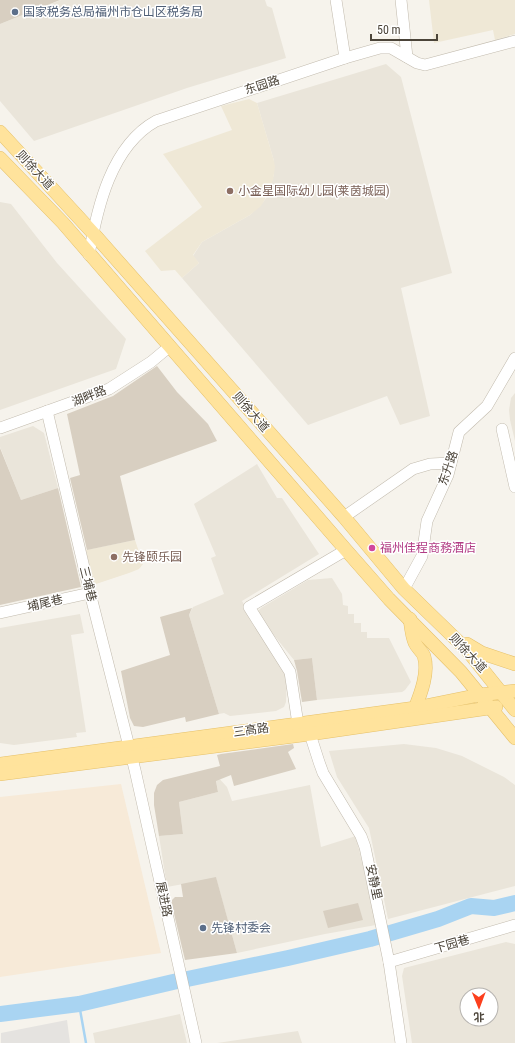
<svg xmlns="http://www.w3.org/2000/svg" width="515" height="1043" viewBox="0 0 515 1043" font-family="'Roboto Condensed','Noto Sans SC',sans-serif">
<style>
.residential{fill:#eae5da;fill-rule:evenodd}
.commercial{fill:#f7ead8}
.education{fill:#efe8d6}
.parking{fill:#e5e3e0}
.lines{fill:none;stroke-linecap:round;stroke-linejoin:round}
.stream{stroke:#a9d4f2;stroke-width:2.5}
.river{stroke:#a9d4f2;stroke-width:16}
.building{fill:#d8cfc1}
.minor-casing{stroke:#c2bbae;stroke-width:12}
.major-casing{stroke:#e6c16a;stroke-width:14}
.minor{stroke:#fff;stroke-width:11}
.major{stroke:#ffe39c;stroke-width:13}
.service-dot{fill:#5c6f8a;stroke:#fff;stroke-width:1.5}
.education-dot{fill:#8d6e63;stroke:#fff;stroke-width:1.5}
.hotel-dot{fill:#d1479c;stroke:#fff;stroke-width:1.5}
.labels{text-anchor:middle;dominant-baseline:central;stroke-width:3;stroke-linejoin:round;paint-order:stroke}
.service-label{font-size:12px;fill:#4e5e75;stroke:#fff;text-anchor:start}
.street-label{font-size:12px;fill:#4b4439;stroke:#fff}
.education-label{font-size:12px;fill:#785e54;stroke:#fff;text-anchor:start}
.hotel-label{font-size:12px;fill:#b23c85;stroke:#fff;text-anchor:start}
</style>
<rect width="100%" height="100%" fill="#f6f3ec"/>
<!-- residential -->
<g class="residential">
<polygon points="61,0 265,0 267,6 272,8 286,58 187,88 34,141 0,101 0,24"/>
<polygon points="386,64 401,77 452,273 401,288 430,416 400,425 387,396 308,425 182,278 199,263 193,256 202,242 250,215 264,201 268,195 274,174 274,161 257,103"/>
<polygon points="0,202 11,204 57,263 126,339 116,369 0,410"/>
<polygon points="515,393 515,441 510,420 509,410 511,398"/>
<polygon points="33,426 44,433 58,488 21,500 0,447 0,437"/>
<polygon points="257,464 277,498 282,498 319,554 242,601 287,674 286,702 284,707 276,711 230,716 224,713 219,714 189,615 193,607 224,594 211,558 216,556 194,504"/>
<polygon points="332,578 342,594 343,605 348,606 348,614 354,614 354,623 361,623 361,632 367,632 367,638 389,638 411,682 405,690 402,692 317,700 312,658 294,660 256,613 261,608 308,580"/>
<polygon points="80,614 84,633 71,635 86,732 76,733 77,737 14,745 0,743 0,628"/>
<polygon points="404,744 436,748 462,756 504,777 515,785 515,886 388,919 369,828 337,777 329,751"/>
<polygon points="215,774 227,787 232,801 310,785 321,847 356,836 376,925 325,934 237,953 216,878 167,887 159,836 183,834 179,802 218,792"/>
<path d="M506,942L515,944V1043H412L402,976L404,968ZM467,995H491V1019H467Z"/>
<polygon points="180,1014 187,1043 95,1043 93,1033"/>
<polygon points="298,1031 302,1043 217,1043"/>
</g>
<!-- commercial -->
<polygon class="commercial" points="121,784 161,953 0,977 0,797"/>
<!-- education -->
<g class="education">
<polygon points="429,0 515,0 515,34 495,40 493,30 434,43"/>
<polygon points="249,99 257,103 274,161 275,167 273,180 264,201 261,206 250,215 202,242 193,255 199,263 182,278 175,270 161,271 145,251 202,207 163,154 232,130 221,106"/>
<polygon points="135,540 143,564 139,569 129,573 93,585 86,550"/>
</g>
<!-- parking -->
<polygon class="parking" points="67,1020 70,1043 1,1043 1,1033"/>
<g class="lines">
<!-- stream -->
<polyline class="stream" points="79,1004 86,1043"/>
<!-- river -->
<polyline class="river" points="0,1014 79,1004 173,982 288,958 370,939 438,919 471,906 494,908 515,903"/>
</g>
<!-- building -->
<g class="building">
<polygon points="0,0 60,0 0,24"/>
<polygon points="157,366 177,392 208,424 217,441 120,476 135,540 87,550 70,478 80,475 67,414 113,396"/>
<polygon points="0,448 21,500 58,488 81,587 0,605"/>
<polygon points="192,608 189,615 219,714 186,722 185,717 143,727 134,726 130,718 121,671 170,655 160,617"/>
<polygon points="312,658 317,700 302,702 297,671 294,660"/>
<polygon points="293,744 294,748 288,752 296,769 234,786 231,775 216,781 218,792 179,802 183,834 159,836 154,805 154,793 157,785 163,780 220,766 217,755 221,754"/>
<polygon points="216,877 237,953 185,960 171,901 175,897 183,897 181,884"/>
<polygon points="358,903 363,920 328,928 323,911"/>
</g>
<g class="lines">
<!-- minor casing -->
<g class="minor-casing">
<g id="minor">
<polyline points="336,0 345,58"/>
<polyline points="401,0 407,57"/>
<path d="M89,255C97,208 111,146 156,121L345,58L380,48H391L417,63L425,65L515,41"/>
<polyline points="47,411 90,593 135,770 196,1043"/>
<polyline points="0,428 109,389 151,362 169,347"/>
<polyline points="502,429 515,487"/>
<polyline points="344,517 413,469 430,464 451,463"/>
<polyline points="404,589 422,556 427,521 448,475 459,432 487,406 515,358"/>
<polyline points="0,613 90,593"/>
<polyline points="298,724 290,672 249,607 346,550"/>
<polyline points="310,734 319,762 323,773 361,836 365,847 389,962 401,1043"/>
<polyline points="389,962 515,925"/>
</g>
</g>
<!-- major casing -->
<g class="major-casing">
<g id="major">
<polyline points="0,132 93,233 344,517 404,589 467,650 515,710"/>
<polyline points="0,158 63,223 346,550 389,599 461,672 515,738"/>
<path d="M410,619C411,627 412,637 415,643C417,648 422,651 424,656C429,672 421,693 415,708"/>
<polyline points="467,644 482,653 515,664"/>
<polyline points="0,764 415,708 479,695 515,691"/>
<polyline points="0,774 310,734 496,707"/>
</g>
</g>
<!-- minor -->
<use href="#minor" class="minor"/>
<!-- major -->
<use href="#major" class="major"/>
</g>
<!-- markers -->
<g class="service-dot">
<circle cx="15" cy="12" r="4"/>
<circle cx="203" cy="928" r="4"/>
</g>
<g class="education-dot">
<circle cx="230" cy="191" r="4"/>
<circle cx="114" cy="557" r="4"/>
</g>
<circle class="hotel-dot" cx="372" cy="548" r="4"/>
<g class="labels">
<!-- service labels -->
<g class="service-label">
<text x="23" y="12">国家税务总局福州市仓山区税务局</text>
<text x="211" y="928">先锋村委会</text>
</g>
<!-- street labels -->
<g class="street-label">
<text transform="translate(262 85) rotate(-18)">东园路</text>
<text transform="translate(35 170) rotate(47)">则徐大道</text>
<text transform="translate(89 396) rotate(-21)">湖畔路</text>
<text transform="translate(251 412) rotate(49)">则徐大道</text>
<text transform="translate(448 468) rotate(-71)">东升路</text>
<text transform="translate(88 584) rotate(76)">三埔巷</text>
<text transform="translate(45 603) rotate(-13)">埔尾巷</text>
<text transform="translate(468 653) rotate(47)">则徐大道</text>
<text transform="translate(251 730) rotate(-8)">三高路</text>
<text transform="translate(374 882) rotate(78)">安静里</text>
<text transform="translate(164 899) rotate(78)">展进路</text>
<text transform="translate(452 944) rotate(-16)">下园巷</text>
</g>
<!-- education labels -->
<g class="education-label">
<text x="238" y="191">小金星国际幼儿园(莱茵城园)</text>
<text x="122" y="557">先锋颐乐园</text>
</g>
<!-- hotel labels -->
<g class="hotel-label">
<text x="380" y="548">福州佳程商務酒店</text>
</g>
</g>
<!-- north arrow -->
<g transform="translate(479 1007) rotate(179)"><circle r="19" fill="#ffffff" stroke="#b7b4b0"/>
<path d="M0-3L7 15L0 10L-7 15Z" fill="#fc3f1d"/>
<text y="-6" font-size="11" font-weight="bold" text-anchor="middle" fill="#4b4439">北</text>
</g>
<!-- scale -->
<path d="M371 34v6h66v-6" fill="none" stroke="#4b4439" stroke-width="2"/>
<text x="377" y="34" font-size="12" fill="#4b4439" stroke="#ffffff" stroke-width="3" paint-order="stroke">50 m</text>
</svg>
